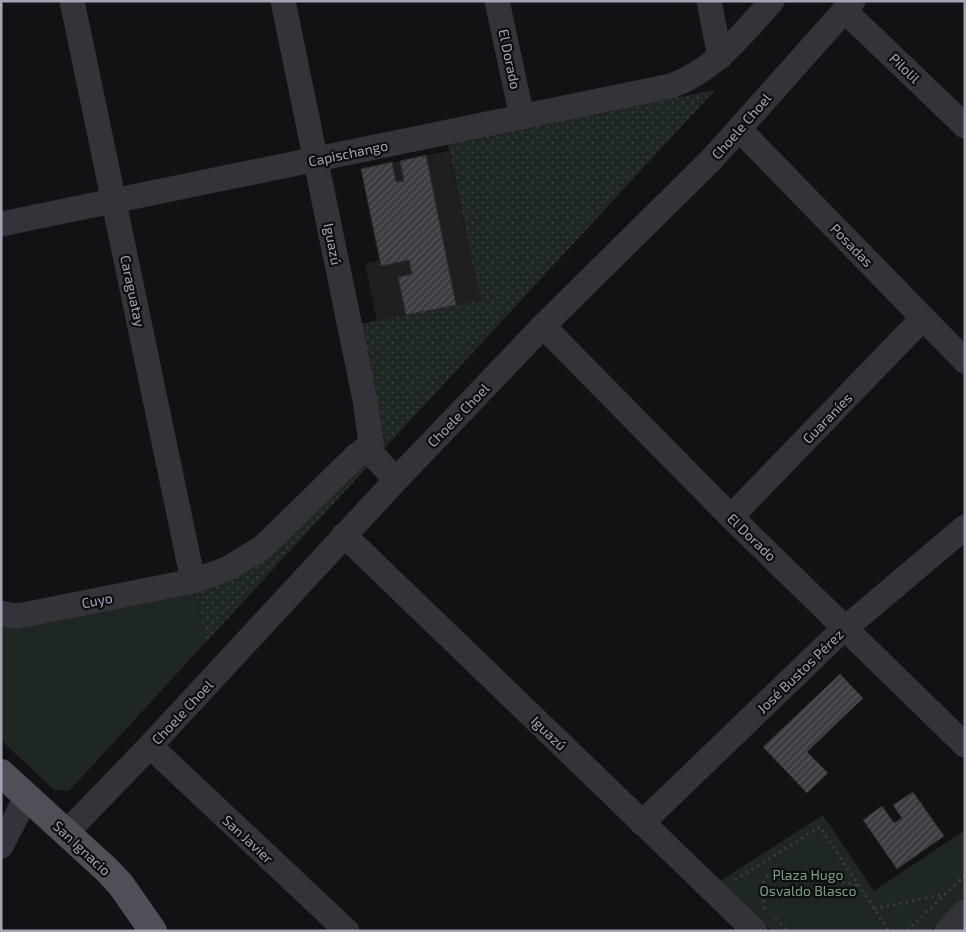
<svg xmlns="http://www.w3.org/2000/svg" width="966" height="932" viewBox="0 0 966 932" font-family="'Exo 2',sans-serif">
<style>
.built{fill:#1f1e21}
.grass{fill:url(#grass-dots)}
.park{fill:#1e2721}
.building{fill:url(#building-hatch);stroke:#2d2c30}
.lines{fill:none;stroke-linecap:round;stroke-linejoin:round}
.path{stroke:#393940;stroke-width:3;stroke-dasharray:2.5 4;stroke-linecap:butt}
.minor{stroke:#333339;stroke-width:25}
.major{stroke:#4f4f58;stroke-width:28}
.labels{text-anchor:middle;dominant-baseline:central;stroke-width:4.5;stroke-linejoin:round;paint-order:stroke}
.street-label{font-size:14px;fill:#a3a5b5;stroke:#0e0d0f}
.park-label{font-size:14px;fill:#79a184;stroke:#0e0d0f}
</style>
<defs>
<pattern id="grass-dots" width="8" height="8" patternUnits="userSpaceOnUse" patternTransform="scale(1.25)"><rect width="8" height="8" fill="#1e2721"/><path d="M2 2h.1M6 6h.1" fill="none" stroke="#3c433f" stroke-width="1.8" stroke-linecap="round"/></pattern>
<pattern id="building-hatch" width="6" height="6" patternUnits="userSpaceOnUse" patternTransform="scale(1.25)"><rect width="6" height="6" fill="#3c3c41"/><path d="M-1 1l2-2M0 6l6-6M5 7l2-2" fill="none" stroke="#55555a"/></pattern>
</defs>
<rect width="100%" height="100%" fill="#121214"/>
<!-- built -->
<polygon class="built" points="449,151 480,300 377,321 365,264 380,260 361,169"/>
<!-- grass -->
<polygon class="grass" points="715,90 206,642 195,591 358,462 360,324 480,300 448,143"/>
<!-- park -->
<g class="park">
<polygon points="195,591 206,642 69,791 54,790 1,740 1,625"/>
<polygon points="823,815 874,891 965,830 965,896 931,931 772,931 720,881"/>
</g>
<!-- building -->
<g class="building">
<polygon points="426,155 456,305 406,315 398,277 412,274 409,260 381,266 361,169 392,162 396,182 404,181 400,161"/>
<polygon points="840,674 863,698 807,752 828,773 807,793 763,747"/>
<polygon points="913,792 944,836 897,869 863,820 882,806 894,823 902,818 893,805"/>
</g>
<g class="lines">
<!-- path -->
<g class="path">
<polyline points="735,880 820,827 889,931"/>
<path d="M765,909C762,891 757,872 783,872L858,885"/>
<polyline points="874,909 945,894"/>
<polyline points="775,919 788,931"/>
<polyline points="907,931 965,875"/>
</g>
<!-- minor -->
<g class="minor">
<polyline points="72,1 193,581"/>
<polyline points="283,1 365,400 372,451 374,456 396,480"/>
<polyline points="497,1 522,117"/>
<polyline points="709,1 720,57"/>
<polyline points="844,10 965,126"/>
<polyline points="739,129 965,361"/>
<path d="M1,224L671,86C715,70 742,34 772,1"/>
<polyline points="543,326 731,517 965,745"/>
<polyline points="731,517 923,318"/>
<polyline points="344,535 755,931"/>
<polyline points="1,613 13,616 23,615 193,581 227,569 263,547 357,455 371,445"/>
<polyline points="150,746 347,931"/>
<polyline points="642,823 835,637 965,527"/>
<polyline points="66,833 150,746 396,480 543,326 712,159 853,1"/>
<polyline points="1,846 27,796"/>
<polyline points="947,931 965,912"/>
</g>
<!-- major -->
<polyline class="major" points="1,773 107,870 121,885 153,931"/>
</g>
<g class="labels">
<!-- street labels -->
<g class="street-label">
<text transform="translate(510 59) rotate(78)">El Dorado</text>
<text transform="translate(905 68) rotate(44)">Pilolil</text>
<text transform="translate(741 126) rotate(-49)">Choele Choel</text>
<text transform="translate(348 153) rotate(-12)">Capischango</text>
<text transform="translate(333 244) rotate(79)">Iguazú</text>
<text transform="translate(852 245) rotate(46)">Posadas</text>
<text transform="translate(133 291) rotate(78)">Caraguatay</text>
<text transform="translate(458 415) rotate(-46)">Choele Choel</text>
<text transform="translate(827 418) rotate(-46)">Guaraníes</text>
<text transform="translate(752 537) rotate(44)">El Dorado</text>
<text transform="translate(97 600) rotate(-11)">Cuyo</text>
<text transform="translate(800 671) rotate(-44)">José Bustos Pérez</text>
<text transform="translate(182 712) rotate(-47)">Choele Choel</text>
<text transform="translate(549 733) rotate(44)">Iguazú</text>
<text transform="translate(248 839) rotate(43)">San Javier</text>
<text transform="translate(82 848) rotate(43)">San Ignacio</text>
</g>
<!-- park labels -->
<g class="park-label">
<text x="808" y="874">Plaza Hugo<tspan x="808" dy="16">Osvaldo Blasco</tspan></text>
</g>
</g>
<!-- border -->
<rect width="966" height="932" fill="none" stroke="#a3a5b5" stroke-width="5"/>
</svg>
